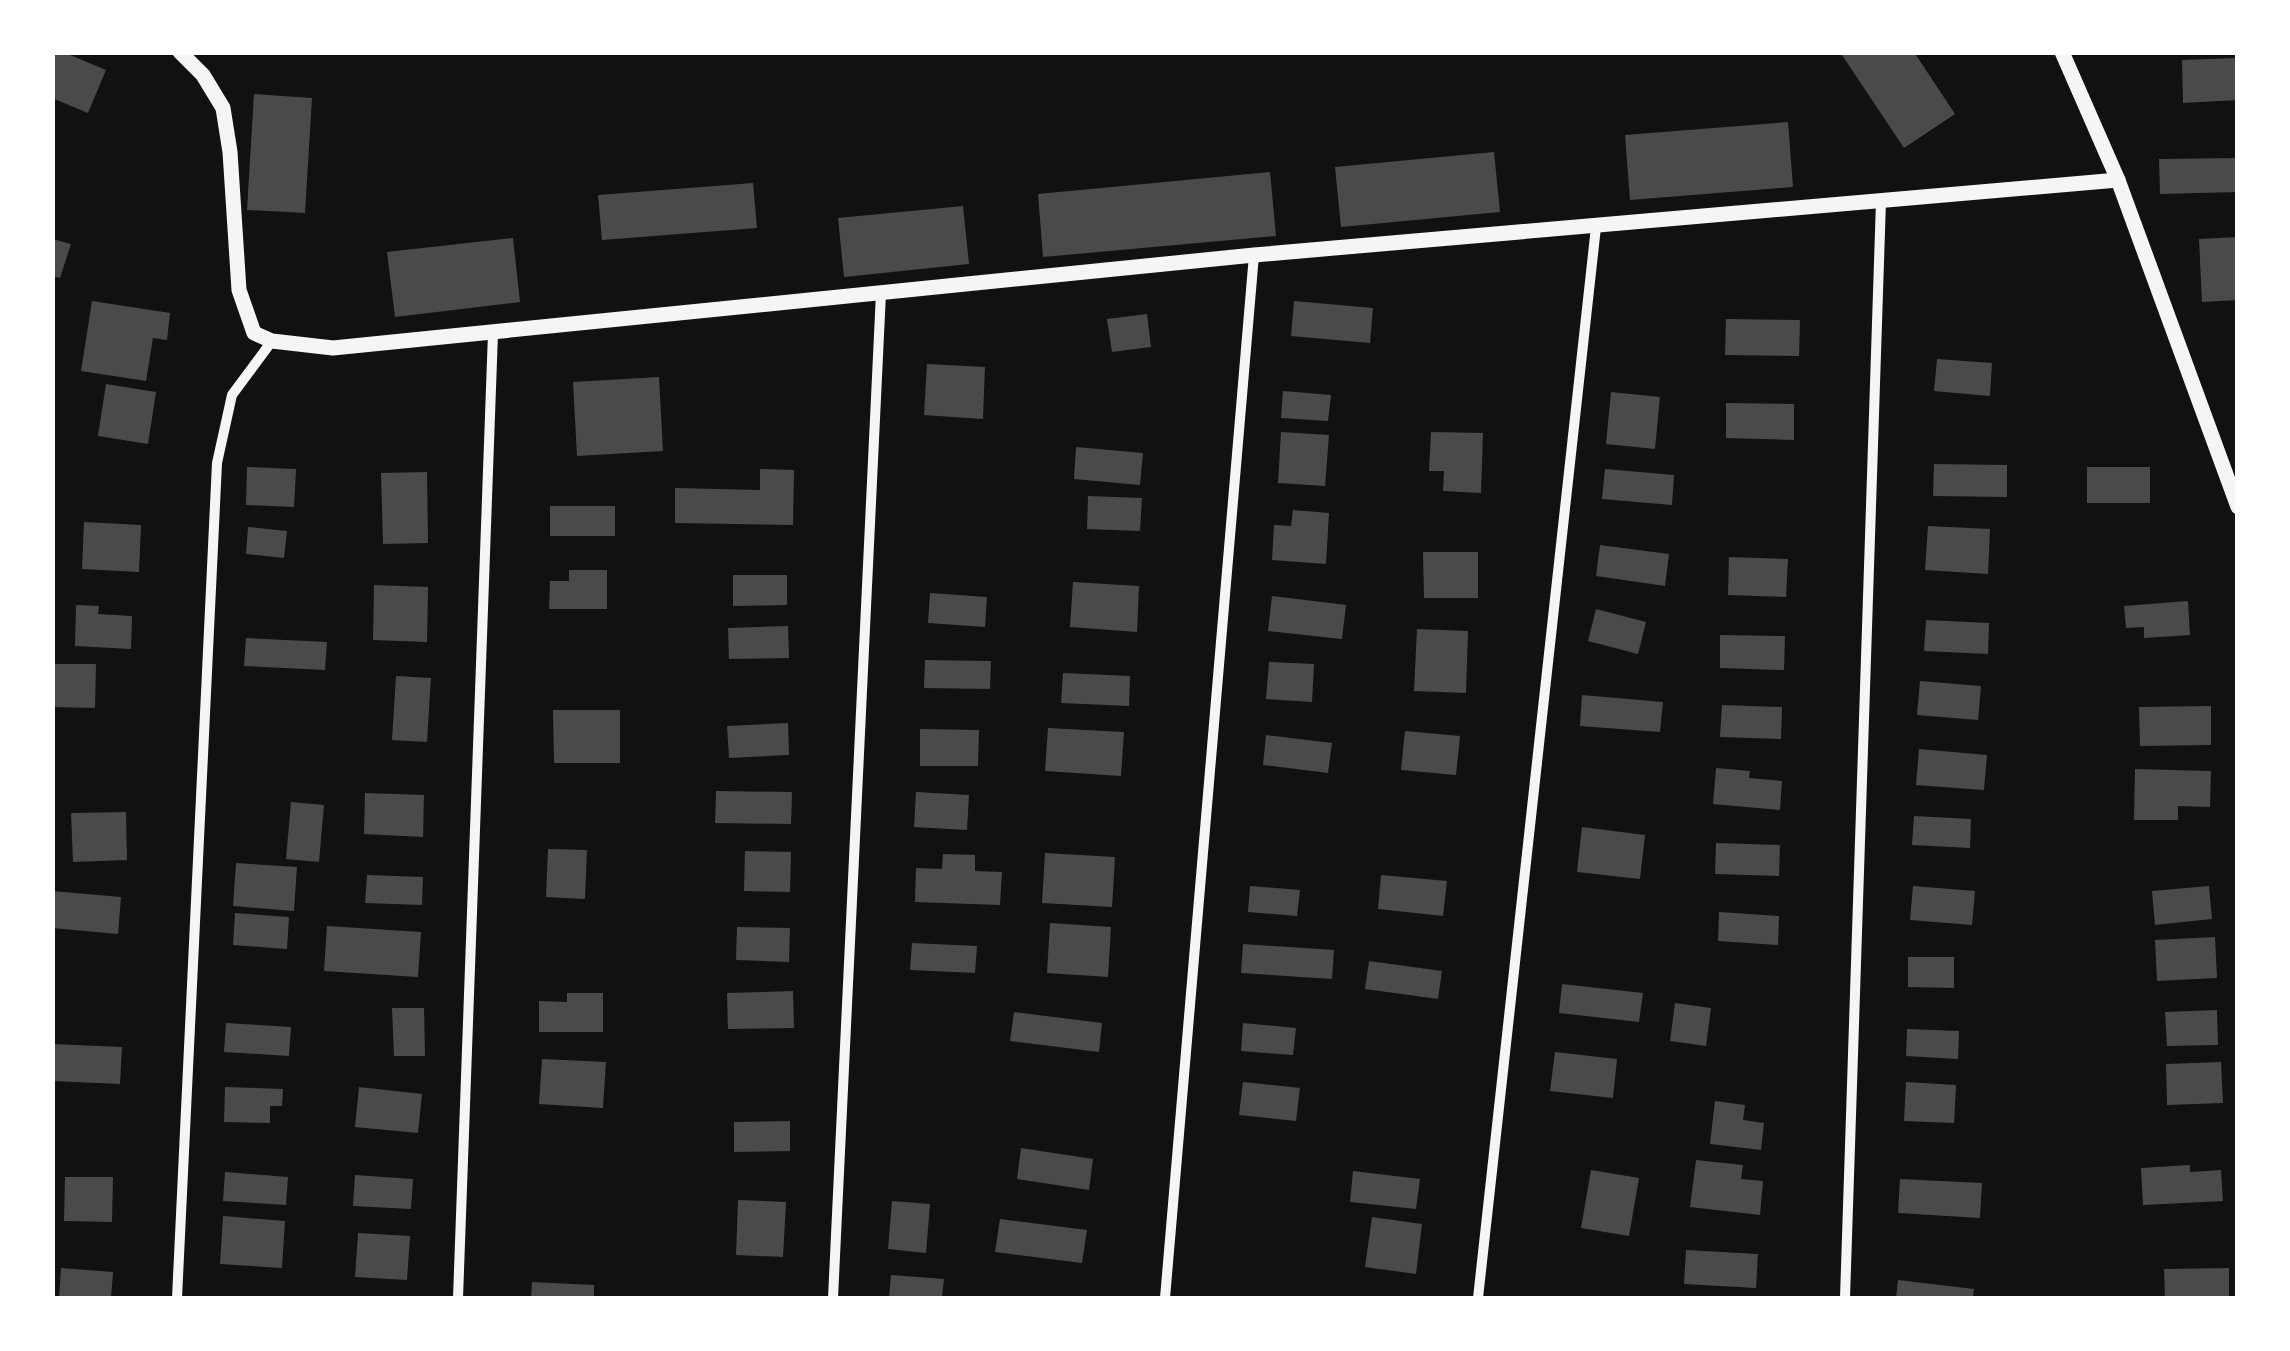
<svg xmlns="http://www.w3.org/2000/svg" width="2290" height="1351" viewBox="0 0 2290 1351" font-family="Mulish,sans-serif">
<style>
.building{fill:#4a4a4a}
.lines{fill:none;stroke-linecap:round;stroke-linejoin:round}
.minor{stroke:#f5f5f5;stroke-width:10}
.tertiary{stroke:#f5f5f5;stroke-width:15}
</style>
<rect width="100%" height="100%" fill="#111"/>
<!-- building -->
<g class="building">
<polygon points="52,52 63,52 106,70 88,113 52,98"/>
<polygon points="1840,52 1914,52 1955,114 1904,148"/>
<polygon points="2237,58 2238,100 2183,103 2182,60"/>
<polygon points="254,94 312,98 305,213 247,210"/>
<polygon points="1788,122 1793,187 1630,200 1625,135"/>
<polygon points="1494,152 1500,212 1341,227 1335,167"/>
<polygon points="2238,158 2238,192 2160,194 2159,159"/>
<polygon points="1270,172 1276,236 1043,257 1038,194"/>
<polygon points="753,183 757,228 602,240 598,195"/>
<polygon points="963,206 969,264 844,277 838,218"/>
<polygon points="2238,237 2238,300 2202,302 2199,239"/>
<polygon points="513,238 520,302 395,317 387,252"/>
<polygon points="52,239 71,244 60,278 52,276"/>
<polygon points="92,301 170,313 167,340 153,338 146,381 81,371"/>
<polygon points="1294,301 1373,308 1370,343 1291,336"/>
<polygon points="1147,314 1151,347 1112,352 1107,319"/>
<polygon points="1726,319 1800,320 1799,356 1725,355"/>
<polygon points="1937,359 1992,363 1990,396 1934,391"/>
<polygon points="927,364 985,367 983,419 924,415"/>
<polygon points="659,377 663,451 577,456 573,382"/>
<polygon points="106,384 156,392 148,444 98,436"/>
<polygon points="1283,391 1331,395 1328,421 1281,418"/>
<polygon points="1611,392 1660,397 1655,449 1606,444"/>
<polygon points="1726,403 1794,404 1794,440 1726,438"/>
<polygon points="1281,432 1329,435 1325,486 1278,483"/>
<polygon points="1431,432 1483,433 1481,493 1443,491 1444,471 1429,471"/>
<polygon points="1076,447 1143,453 1140,485 1074,479"/>
<polygon points="1934,464 2007,465 2007,497 1933,496"/>
<polygon points="247,467 296,469 294,507 246,505"/>
<rect x="2087" y="467" width="63" height="36"/>
<polygon points="760,469 794,470 793,525 675,523 675,488 760,490"/>
<polygon points="1605,469 1674,475 1672,505 1602,499"/>
<polygon points="427,472 428,543 383,544 381,473"/>
<polygon points="1088,496 1142,498 1140,531 1087,529"/>
<rect x="550" y="506" width="65" height="30"/>
<polygon points="1293,510 1329,513 1326,564 1272,560 1274,525 1291,526"/>
<polygon points="84,522 141,525 139,572 82,569"/>
<polygon points="1928,526 1990,529 1988,574 1925,570"/>
<polygon points="248,527 287,531 284,558 246,554"/>
<polygon points="1600,545 1669,554 1665,586 1596,576"/>
<polygon points="1423,552 1478,552 1478,598 1424,598"/>
<polygon points="1729,557 1788,559 1786,597 1728,595"/>
<polygon points="569,570 607,570 607,609 549,609 550,581 569,581"/>
<polygon points="733,575 787,575 787,605 733,606"/>
<polygon points="1073,582 1139,586 1137,632 1070,627"/>
<polygon points="374,585 428,587 427,642 373,640"/>
<polygon points="930,593 987,597 985,627 928,623"/>
<polygon points="1272,596 1346,605 1342,639 1268,631"/>
<polygon points="2188,601 2190,635 2144,638 2144,627 2126,628 2124,606"/>
<polygon points="76,605 99,606 98,614 132,616 131,649 75,646"/>
<polygon points="1596,609 1646,622 1638,654 1588,641"/>
<polygon points="1926,620 1989,623 1988,654 1924,651"/>
<polygon points="788,626 789,658 729,659 728,628"/>
<polygon points="1417,629 1468,631 1466,693 1414,691"/>
<polygon points="1720,635 1785,636 1784,670 1720,668"/>
<polygon points="246,638 327,642 325,670 244,666"/>
<polygon points="925,660 991,661 990,689 924,688"/>
<polygon points="1269,662 1314,664 1312,702 1266,699"/>
<polygon points="52,664 96,664 95,708 52,707"/>
<polygon points="1063,673 1130,676 1129,706 1061,703"/>
<polygon points="396,676 431,678 427,742 392,740"/>
<polygon points="1920,681 1981,686 1978,720 1917,715"/>
<polygon points="1582,695 1663,702 1660,732 1580,726"/>
<polygon points="1722,705 1782,707 1781,739 1720,737"/>
<polygon points="2211,706 2211,745 2140,746 2139,707"/>
<polygon points="553,710 620,710 620,763 554,763"/>
<polygon points="788,723 789,755 729,758 727,726"/>
<polygon points="1048,728 1124,732 1121,776 1045,771"/>
<polygon points="920,729 979,730 978,766 920,766"/>
<polygon points="1405,731 1460,736 1456,775 1401,770"/>
<polygon points="1266,735 1332,743 1328,773 1263,765"/>
<polygon points="1919,749 1987,755 1984,790 1916,785"/>
<polygon points="1716,768 1750,771 1749,778 1782,781 1780,810 1713,804"/>
<polygon points="2135,769 2211,771 2210,807 2178,806 2178,820 2134,820"/>
<polygon points="716,791 792,792 791,824 715,823"/>
<polygon points="916,792 969,795 967,830 914,827"/>
<polygon points="365,793 424,795 423,837 364,834"/>
<polygon points="291,802 324,805 319,862 286,859"/>
<polygon points="126,812 127,860 73,862 71,813"/>
<polygon points="1914,816 1971,819 1970,848 1912,845"/>
<polygon points="1582,827 1645,835 1640,879 1577,872"/>
<polygon points="1716,843 1780,845 1779,876 1715,874"/>
<polygon points="548,849 587,850 585,899 546,897"/>
<polygon points="745,851 791,852 790,892 744,891"/>
<polygon points="1045,853 1115,857 1112,907 1042,903"/>
<polygon points="943,854 975,855 975,871 1002,872 1000,905 915,902 916,868 942,869"/>
<polygon points="236,863 297,867 294,911 233,906"/>
<polygon points="367,875 423,877 422,905 365,903"/>
<polygon points="1381,875 1447,881 1443,916 1378,909"/>
<polygon points="1250,886 1300,890 1297,916 1248,912"/>
<polygon points="1913,886 1975,891 1972,925 1910,920"/>
<polygon points="2209,886 2212,919 2155,925 2152,891"/>
<polygon points="52,891 121,897 118,934 52,928"/>
<polygon points="1719,912 1779,916 1778,945 1718,941"/>
<polygon points="235,913 289,917 287,949 233,945"/>
<polygon points="1050,923 1111,927 1108,977 1047,973"/>
<polygon points="327,926 421,932 418,977 324,971"/>
<polygon points="737,927 790,928 789,962 736,960"/>
<polygon points="2215,937 2217,978 2157,981 2155,940"/>
<polygon points="912,943 977,946 975,973 910,970"/>
<polygon points="1243,944 1334,950 1332,979 1241,973"/>
<polygon points="1908,957 1954,957 1954,988 1908,987"/>
<polygon points="1369,961 1442,971 1438,999 1365,989"/>
<polygon points="1562,984 1643,993 1639,1022 1559,1013"/>
<polygon points="793,991 794,1028 728,1029 727,993"/>
<polygon points="567,993 603,993 603,1032 539,1032 539,1001 567,1002"/>
<polygon points="1675,1003 1711,1008 1706,1046 1670,1041"/>
<polygon points="392,1008 424,1008 425,1056 394,1056"/>
<polygon points="2217,1010 2218,1045 2167,1046 2165,1012"/>
<polygon points="1014,1012 1102,1023 1099,1052 1010,1041"/>
<polygon points="226,1023 291,1027 289,1056 224,1052"/>
<polygon points="1243,1023 1296,1028 1293,1055 1241,1051"/>
<polygon points="1907,1029 1959,1031 1958,1059 1906,1056"/>
<polygon points="52,1044 122,1047 120,1084 52,1081"/>
<polygon points="1555,1052 1617,1059 1613,1098 1550,1091"/>
<polygon points="542,1059 606,1062 603,1108 539,1104"/>
<polygon points="2221,1062 2223,1103 2167,1105 2166,1064"/>
<polygon points="1243,1082 1300,1088 1296,1121 1239,1115"/>
<polygon points="1906,1082 1956,1085 1954,1123 1904,1121"/>
<polygon points="225,1087 283,1089 282,1106 270,1106 270,1123 224,1122"/>
<polygon points="359,1087 422,1094 418,1133 355,1127"/>
<polygon points="1715,1101 1745,1105 1743,1120 1764,1123 1761,1150 1710,1144"/>
<polygon points="790,1121 790,1151 734,1152 734,1122"/>
<polygon points="1021,1148 1093,1159 1089,1190 1017,1179"/>
<polygon points="1696,1160 1743,1165 1741,1179 1763,1181 1760,1215 1690,1207"/>
<polygon points="2190,1165 2190,1172 2221,1170 2223,1201 2143,1205 2141,1168"/>
<polygon points="1591,1170 1639,1178 1629,1236 1581,1228"/>
<polygon points="1353,1171 1420,1179 1416,1209 1350,1202"/>
<polygon points="225,1172 288,1177 286,1205 223,1201"/>
<polygon points="355,1175 413,1179 411,1209 353,1206"/>
<polygon points="65,1177 113,1177 112,1222 64,1221"/>
<polygon points="1900,1179 1982,1183 1980,1218 1898,1213"/>
<polygon points="738,1200 786,1202 783,1257 736,1255"/>
<polygon points="892,1201 930,1204 926,1253 888,1249"/>
<polygon points="223,1216 285,1221 282,1268 220,1264"/>
<polygon points="1372,1217 1422,1224 1416,1274 1365,1267"/>
<polygon points="1000,1219 1087,1230 1082,1263 995,1252"/>
<polygon points="358,1233 410,1236 407,1280 355,1277"/>
<polygon points="1686,1250 1758,1254 1756,1288 1684,1284"/>
<polygon points="61,1268 113,1272 111,1298 59,1298"/>
<polygon points="2229,1268 2229,1298 2165,1298 2164,1269"/>
<polygon points="891,1275 944,1279 942,1298 889,1298"/>
<polygon points="1898,1280 1974,1289 1973,1298 1896,1298"/>
<polygon points="532,1282 594,1285 594,1298 531,1298"/>
</g>
<g class="lines">
<!-- minor -->
<g class="minor">
<polyline points="177,1298 217,463 232,395 272,341"/>
<polyline points="458,1298 493,333"/>
<polyline points="833,1298 881,293"/>
<polyline points="1165,1298 1254,255"/>
<polyline points="1478,1298 1596,227"/>
<polyline points="1845,1298 1881,201"/>
</g>
<!-- tertiary -->
<g class="tertiary">
<polyline points="180,52 203,75 223,108 230,152 239,290 254,333 272,341 333,348 1254,255 2118,180"/>
<polyline points="2062,52 2118,180 2238,507"/>
</g>
</g>
<!-- border -->
<rect width="2290" height="1351" fill="none" stroke="#ffffff" stroke-width="110"/>
</svg>
